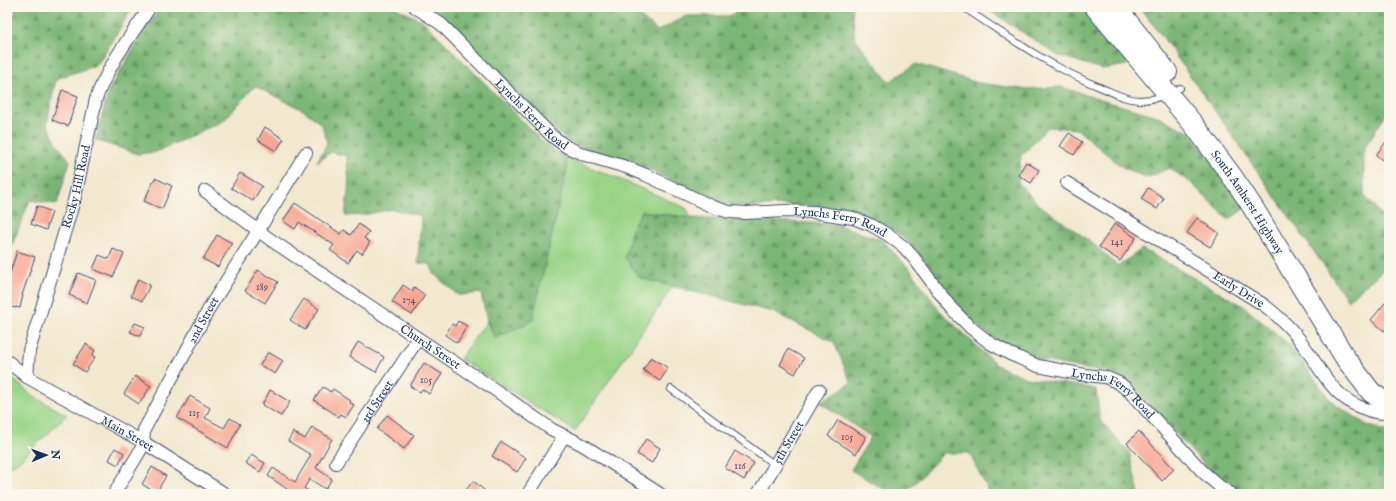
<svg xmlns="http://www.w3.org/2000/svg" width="1396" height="501" viewBox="0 0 1396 501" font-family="'IM FELL English',serif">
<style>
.grass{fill:#99d487;stroke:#5a8272}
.forest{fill:url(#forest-firs);stroke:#4a7269}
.building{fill:#f8a593}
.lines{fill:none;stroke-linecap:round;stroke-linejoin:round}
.lane-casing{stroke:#3b4b6f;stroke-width:8}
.street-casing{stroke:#3b4b6f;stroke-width:14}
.primary-casing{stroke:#3b4b6f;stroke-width:22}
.lane{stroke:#fff;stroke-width:6}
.street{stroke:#fff;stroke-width:12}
.primary{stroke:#fff;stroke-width:20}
.labels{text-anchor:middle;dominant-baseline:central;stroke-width:3.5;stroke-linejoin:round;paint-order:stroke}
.number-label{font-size:10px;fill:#524c6b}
.street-label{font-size:12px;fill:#1b2f5e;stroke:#fbf7ec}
</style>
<defs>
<pattern id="forest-firs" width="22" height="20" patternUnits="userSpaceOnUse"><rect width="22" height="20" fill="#7ab674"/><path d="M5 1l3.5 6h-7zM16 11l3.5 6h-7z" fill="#639462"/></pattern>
</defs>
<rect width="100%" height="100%" fill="#fbf7ec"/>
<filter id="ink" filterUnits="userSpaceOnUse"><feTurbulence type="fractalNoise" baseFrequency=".025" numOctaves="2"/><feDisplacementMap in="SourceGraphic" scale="8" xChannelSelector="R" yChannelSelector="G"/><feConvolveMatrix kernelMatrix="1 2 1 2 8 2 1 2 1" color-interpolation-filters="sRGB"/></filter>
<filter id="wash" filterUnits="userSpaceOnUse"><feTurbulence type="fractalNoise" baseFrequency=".012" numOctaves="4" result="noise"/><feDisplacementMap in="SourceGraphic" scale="16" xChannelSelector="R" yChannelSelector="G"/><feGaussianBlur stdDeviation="0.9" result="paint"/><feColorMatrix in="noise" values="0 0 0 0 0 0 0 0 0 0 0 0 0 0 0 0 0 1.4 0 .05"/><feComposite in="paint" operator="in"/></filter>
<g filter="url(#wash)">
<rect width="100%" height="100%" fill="#f2e8cf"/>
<!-- grass -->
<g class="grass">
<polygon points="565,157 631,184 686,208 691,218 642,211 640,278 673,286 575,431 460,359 487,321 495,338 567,169"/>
<polygon points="7,374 34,397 67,415 18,462 7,468"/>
</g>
<!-- forest -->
<g class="forest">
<polygon points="15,7 133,7 97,65 56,79 47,124 58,145 70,161 57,204 30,200 7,258 7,26 15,13"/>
<polygon points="161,7 394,7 423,21 546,145 565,157 567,169 532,321 495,338 487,321 481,293 458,295 435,275 430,264 418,263 421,216 392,209 363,215 345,216 349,185 347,156 331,152 317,162 327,143 322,125 305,111 255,86 223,121 156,152 138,154 95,140 109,90 141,36"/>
<polygon points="427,7 628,7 658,31 686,16 729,16 748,7 852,7 855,38 889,82 916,64 979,83 1023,89 1062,87 1104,101 1158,116 1192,134 1246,207 1229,220 1190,182 1169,168 1147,178 1122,167 1077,129 1048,127 1021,156 1018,182 1037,203 1092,243 1118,266 1142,249 1242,305 1291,346 1330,400 1367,425 1389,432 1389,494 1244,494 1223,481 1206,467 1133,386 1122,378 1107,371 1086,369 1040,360 1013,349 993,338 975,324 956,304 919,254 908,242 892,229 874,220 854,212 815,206 785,205 746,207 730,206 715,201 648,169 628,161 587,149 570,142 555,131 445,20"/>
<polygon points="984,7 1081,7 1125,54 1127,65 1102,69 1057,55"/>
<polygon points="1139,7 1389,7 1389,110 1364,148 1364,195 1389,224 1389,265 1348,300 1162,36"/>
<polygon points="642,211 691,218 835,224 882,240 912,272 938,309 998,366 1027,378 1096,389 1100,420 1129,452 1139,494 988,494 986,486 969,453 944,453 904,494 892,494 851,470 871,437 820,402 851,383 834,342 773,312 640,278 625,258 632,228"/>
</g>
<g id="blocks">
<!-- building -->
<g class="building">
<polygon points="62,90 78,96 68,126 52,120"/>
<polygon points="265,127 284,139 276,151 258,140"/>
<polygon points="1069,133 1082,142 1074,155 1060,146"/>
<polygon points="1389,138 1389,165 1376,155"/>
<polygon points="1026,162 1039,170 1031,183 1018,175"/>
<polygon points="240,173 262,186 253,201 231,188"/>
<polygon points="155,178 172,186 162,209 144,201"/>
<polygon points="1148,188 1164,198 1157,209 1141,199"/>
<polygon points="295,203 341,234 344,230 351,235 359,224 369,232 364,238 370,242 362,254 357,250 348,263 330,250 334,245 299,222 295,229 283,221"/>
<polygon points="37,206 52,212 46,230 31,224"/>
<polygon points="1197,218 1219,233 1210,247 1187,233"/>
<polygon points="1115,223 1136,238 1120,261 1099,247"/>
<polygon points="217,235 232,243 218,267 203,259"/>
<polygon points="113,249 124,254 113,277 93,269 99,255 109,259"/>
<polygon points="17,251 35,257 22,295 23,295 20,308 16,307 16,308 7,306 7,282"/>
<polygon points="258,270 278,282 265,303 245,291"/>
<polygon points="78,273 96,280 87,303 69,295"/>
<polygon points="138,279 150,285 142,301 131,296"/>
<polygon points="403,285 412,291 414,287 425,295 412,315 392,302"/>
<polygon points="1389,298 1389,324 1384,331 1371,320"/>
<polygon points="304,299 319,309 305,330 290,320"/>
<polygon points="458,321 467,326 457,343 445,335 452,324 455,326"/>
<polygon points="135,323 145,327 140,336 130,332"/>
<polygon points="358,342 384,357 376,372 349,357"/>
<polygon points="86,344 95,351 92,355 95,357 85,372 73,364"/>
<polygon points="788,349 804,358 795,374 780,365"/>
<polygon points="268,352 283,361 275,374 260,365"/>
<polygon points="651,357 668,368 660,381 643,370"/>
<polygon points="424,363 442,374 429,394 422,389 420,392 410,386"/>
<polygon points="135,376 151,386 139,404 124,394"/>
<polygon points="323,387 331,392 333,389 350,400 349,402 354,405 346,417 341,414 339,417 314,400"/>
<polygon points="270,390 290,402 281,416 262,405"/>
<polygon points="190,396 210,408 205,418 224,428 230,418 240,424 228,448 177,418"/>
<polygon points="387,415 414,435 404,449 377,429"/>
<polygon points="838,420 866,437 856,454 828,436"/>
<polygon points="312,427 332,439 316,468 332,479 325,489 310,479 304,488 313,494 283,494 287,489 268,476 273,468 295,482 311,455 288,441 293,432 305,439"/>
<polygon points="1139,431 1174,469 1162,481 1127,443"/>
<polygon points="646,439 660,448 652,463 637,454"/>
<polygon points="501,442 526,458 517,472 492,456"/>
<polygon points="115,448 124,453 118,465 109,460"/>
<polygon points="735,451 754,463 744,480 725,468"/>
<polygon points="251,455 265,463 260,472 245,463"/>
<polygon points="152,467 166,476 156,493 142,484"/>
<polygon points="473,481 489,494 463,494"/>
</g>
</g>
</g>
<g filter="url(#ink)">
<use href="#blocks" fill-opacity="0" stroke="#3b4b6f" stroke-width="1"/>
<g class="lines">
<!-- lane casing -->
<g class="lane-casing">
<g id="lane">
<path d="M963,7C1008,37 1052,68 1102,88C1114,93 1126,100 1139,100C1155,100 1166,96 1180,88"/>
<polyline points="671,389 775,465"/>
</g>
</g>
<!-- street casing -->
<g class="street-casing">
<g id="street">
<path id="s1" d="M415,7L441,24L552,136L567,147L585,155L626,167L646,175L713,207L729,212L746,213L785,211L814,212L853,218L871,225L888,235L904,247L914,258L951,308L971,328L990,343L1010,354L1038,366L1085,375L1105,377L1119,383L1129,391L1202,471L1219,486L1231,494"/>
<path id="s2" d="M1067,183L1264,305C1277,315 1289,326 1299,339C1320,366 1332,400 1368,410C1374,412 1382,414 1389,412"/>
<path id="s3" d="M205,191L271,240L491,387L551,429L583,445L660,494"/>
<path id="s4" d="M7,361L27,377L143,442L225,494"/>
<path id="s5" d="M27,377L29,351L75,197L96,99C108,65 130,37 150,7"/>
<path id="s6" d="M336,463L418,339"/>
<path id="s7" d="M114,494L143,446L144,430L211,305L258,231L306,153"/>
<polyline points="528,494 564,436"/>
<path id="s8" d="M758,494L819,390"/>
</g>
</g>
<!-- primary casing -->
<g class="primary-casing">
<g id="primary">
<path id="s9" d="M1095,7L1194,125L1234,179L1252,206L1346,359L1371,392L1389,405"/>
<polyline points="1116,7 1167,72"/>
</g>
</g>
<!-- lane -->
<use href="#lane" class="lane"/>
<!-- street -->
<use href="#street" class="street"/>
<!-- primary -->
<use href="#primary" class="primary"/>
</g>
</g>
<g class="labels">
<!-- number labels -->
<g class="number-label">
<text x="1117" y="242">141</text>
<text x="262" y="287">189</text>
<text x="409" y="300">174</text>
<text x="426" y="380">105</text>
<text x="194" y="413">115</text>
<text x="847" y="437">105</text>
<text x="740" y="466">116</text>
</g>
<!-- street labels -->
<g class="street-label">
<text stroke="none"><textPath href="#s1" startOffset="159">Lynchs Ferry Road</textPath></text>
<text stroke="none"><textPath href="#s5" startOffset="197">Rocky Hill Road</textPath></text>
<text stroke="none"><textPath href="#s9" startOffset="248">South Amherst Highway</textPath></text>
<text stroke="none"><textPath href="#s1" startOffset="495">Lynchs Ferry Road</textPath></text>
<text stroke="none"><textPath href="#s2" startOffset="202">Early Drive</textPath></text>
<text stroke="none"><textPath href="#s7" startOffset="197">2nd Street</textPath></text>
<text stroke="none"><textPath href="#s3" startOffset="274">Church Street</textPath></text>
<text stroke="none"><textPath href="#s1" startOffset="831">Lynchs Ferry Road</textPath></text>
<text stroke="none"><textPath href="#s6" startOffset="74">3rd Street</textPath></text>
<text stroke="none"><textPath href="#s4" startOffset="141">Main Street</textPath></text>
<text stroke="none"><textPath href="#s8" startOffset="60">5th Street</textPath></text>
</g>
</g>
<!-- margin -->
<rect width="1396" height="501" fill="none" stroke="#fbf7ec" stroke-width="24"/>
<!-- north arrow -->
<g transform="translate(46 455) rotate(88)" stroke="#fbf7ec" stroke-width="3" paint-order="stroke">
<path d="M0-3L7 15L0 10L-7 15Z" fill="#1b2f5e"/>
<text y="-6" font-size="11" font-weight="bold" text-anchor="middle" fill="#1b2f5e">N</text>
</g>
</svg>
